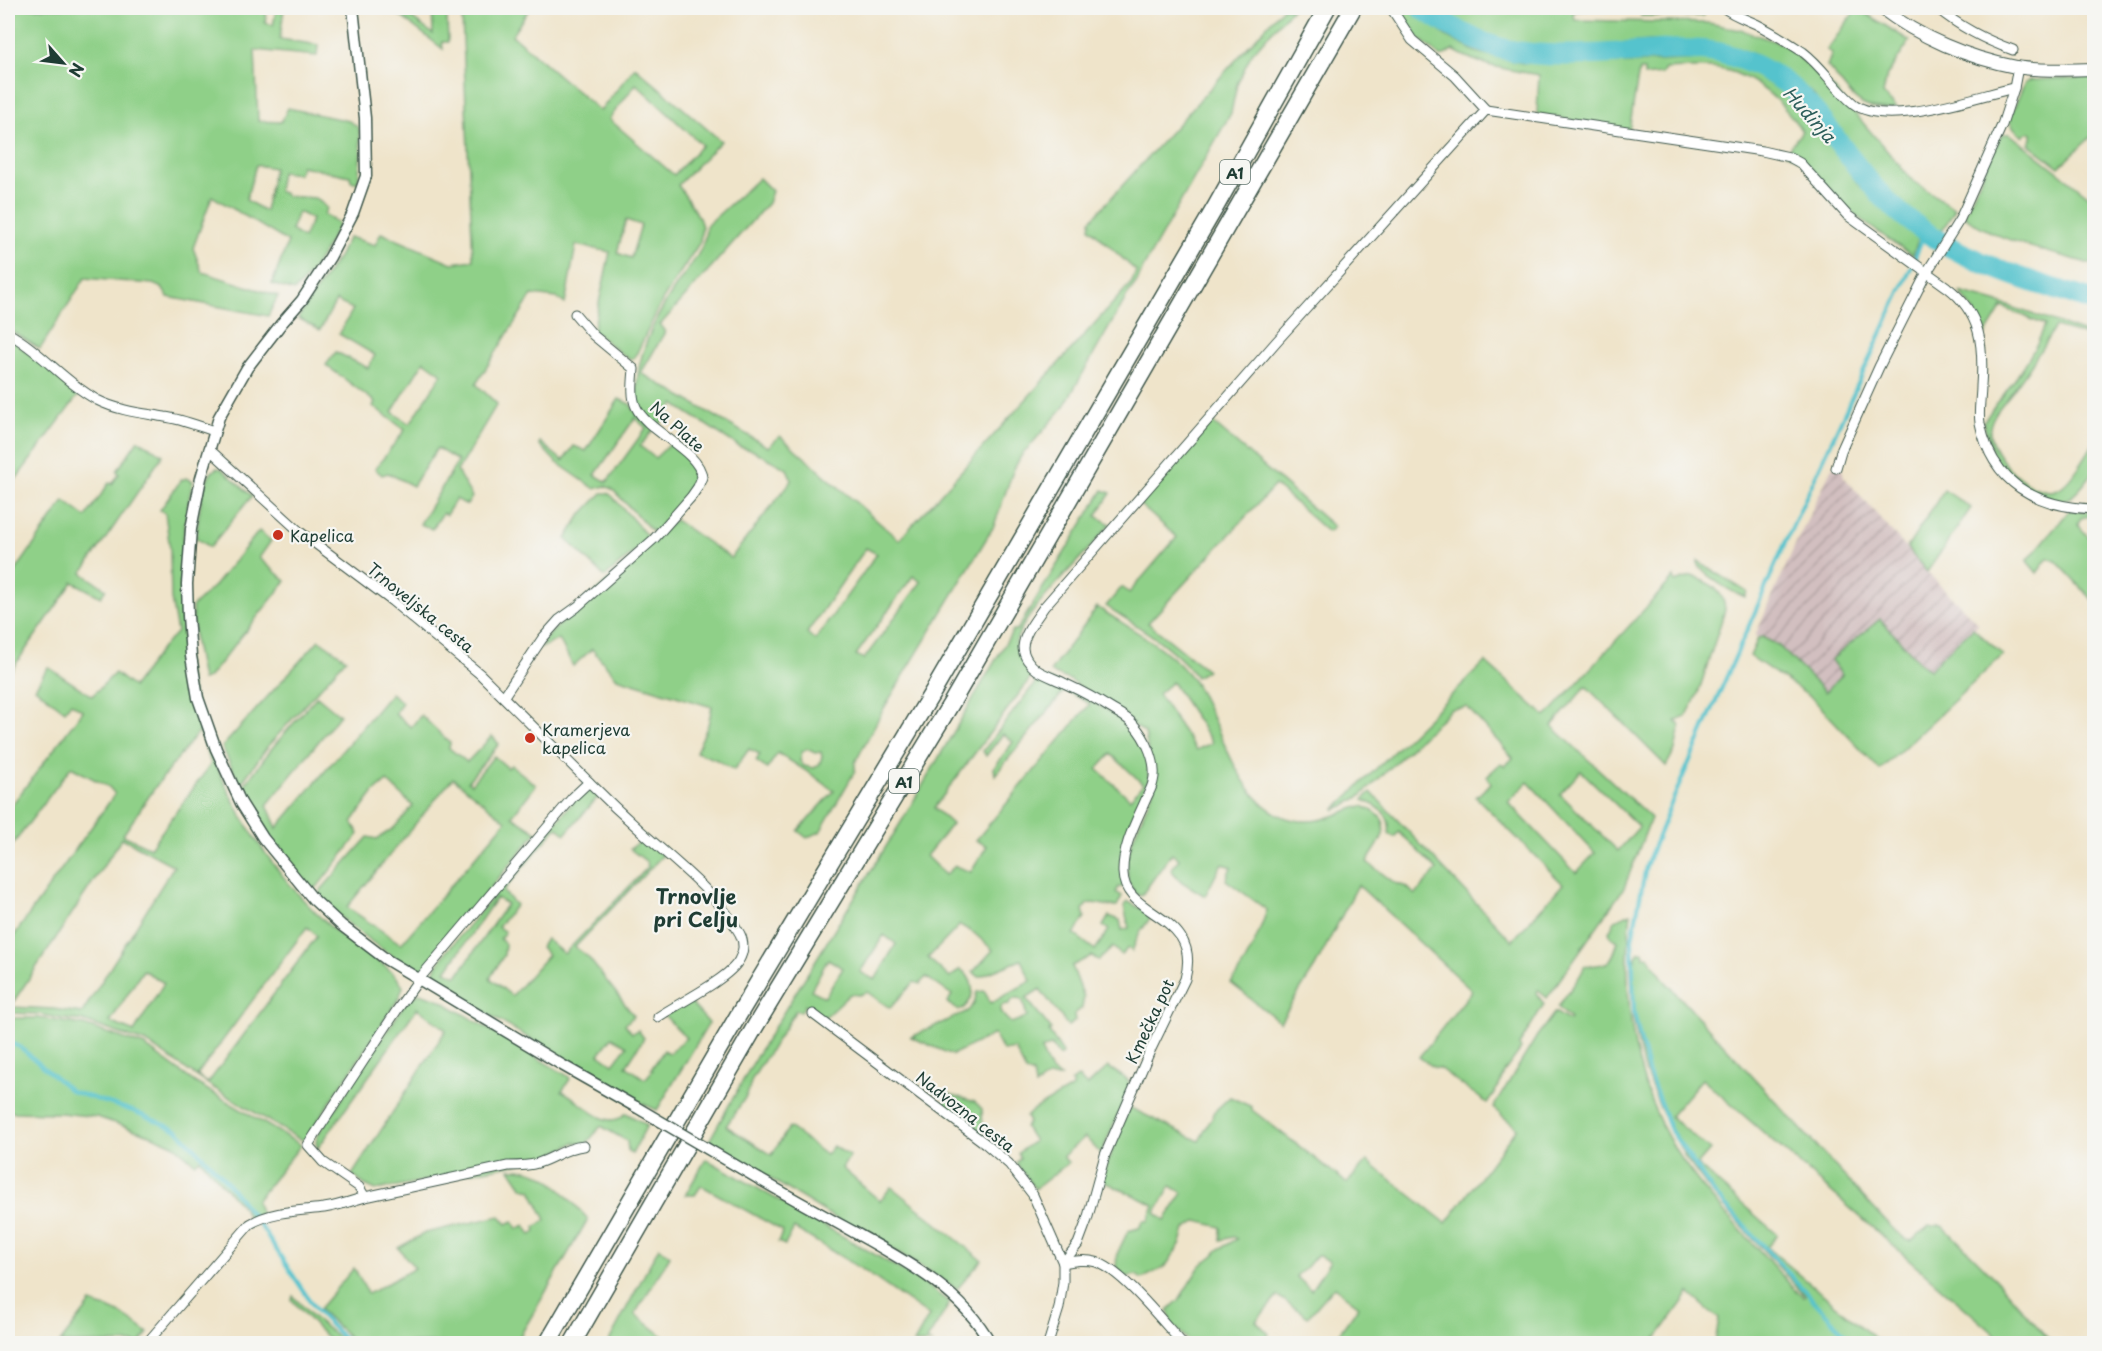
<svg xmlns="http://www.w3.org/2000/svg" width="2102" height="1351" viewBox="0 0 2102 1351" font-family="'Playpen Sans',sans-serif">
<style>
.industrial{fill:url(#industrial-furrows)}
.green{fill:#8fd088;stroke:#57865e;stroke-width:1.5;fill-rule:evenodd}
.lines{fill:none;stroke-linecap:round;stroke-linejoin:round}
.stream{stroke:#55c3cd;stroke-width:4}
.river{stroke:#55c3cd;stroke-width:21}
.minor-casing{stroke:#3e564a;stroke-width:11}
.tertiary-casing{stroke:#3e564a;stroke-width:13}
.secondary-casing{stroke:#3e564a;stroke-width:14}
.motorway-casing{stroke:#3e564a;stroke-width:19}
.minor{stroke:#fff;stroke-width:9}
.tertiary{stroke:#fff;stroke-width:10}
.secondary{stroke:#fff;stroke-width:12}
.motorway{stroke:#fff;stroke-width:16}
.tertiary-bridge-casing{stroke:#3e564a;stroke-width:13;stroke-linecap:butt}
.tertiary-bridge{stroke:#fff;stroke-width:10}
.poi-dot{fill:#c8321e;stroke:#f6f6f2;stroke-width:2}
.labels{text-anchor:middle;dominant-baseline:central;stroke-width:4.5;stroke-linejoin:round;paint-order:stroke}
.shield{fill:#f6f6f2;stroke:#60746d;stroke-width:1.5}
.shield-label{font-size:15px;font-weight:bold;fill:#1f3d34}
.street-label{font-size:16px;fill:#1f3d34;stroke:#f6f6f2}
.poi-label{font-size:16px;fill:#1f3d34;stroke:#f6f6f2;text-anchor:start}
.water-label{font-size:18px;font-style:italic;fill:#2c5e5a;stroke:#f6f6f2}
.quarter-label{font-size:20px;font-weight:bold;fill:#1f3d34;stroke:#f6f6f2}
</style>
<defs>
<pattern id="industrial-furrows" width="10" height="10" patternUnits="userSpaceOnUse" patternTransform="scale(1.5)"><rect width="10" height="10" fill="#d2bfc0"/><path d="M-1 1l2-2M0 10L10 0M9 11l2-2" fill="none" stroke="#aa9c9d"/></pattern>
</defs>
<rect width="100%" height="100%" fill="#f6f6f2"/>
<filter id="ink" filterUnits="userSpaceOnUse"><feTurbulence type="fractalNoise" baseFrequency=".0167" numOctaves="2"/><feDisplacementMap in="SourceGraphic" scale="12" xChannelSelector="R" yChannelSelector="G"/><feConvolveMatrix kernelMatrix="1 2 1 2 8 2 1 2 1" color-interpolation-filters="sRGB"/></filter>
<filter id="wash" filterUnits="userSpaceOnUse"><feTurbulence type="fractalNoise" baseFrequency=".008" numOctaves="4" result="noise"/><feDisplacementMap in="SourceGraphic" scale="24" xChannelSelector="R" yChannelSelector="G"/><feGaussianBlur stdDeviation="1.35" result="paint"/><feColorMatrix in="noise" values="0 0 0 0 0 0 0 0 0 0 0 0 0 0 0 0 0 1.4 0 .05"/><feComposite in="paint" operator="in"/></filter>
<g filter="url(#wash)">
<rect width="100%" height="100%" fill="#efe4ca"/>
<!-- industrial -->
<polygon class="industrial" points="1833,466 1842,469 1844,477 1927,572 1979,624 1940,658 1930,671 1920,663 1832,661 1843,675 1825,693 1778,645 1755,636 1796,543"/>
<!-- green -->
<g class="green">
<path d="M8,8H267L265,23L273,25L277,8H284L280,39L318,45L317,56L255,50L258,121L281,122L288,108L349,121L359,128L361,152L358,183L351,181L350,176L301,166L299,174L281,172L278,191L286,194V196L316,198L327,208L324,214L339,224C326,248 314,273 294,291L272,284L288,242L212,196L193,248L202,272L278,296L268,316L168,297L162,288L153,284L85,278L40,349L8,329ZM256,165L274,168L265,211L246,200ZM298,212L312,219L303,238L291,230Z"/>
<path d="M390,8H398L433,34L432,8H530L512,35L600,111L635,67L721,141L678,185L699,217L702,227L700,242L663,299L635,357L631,359L627,358L593,331L610,252L576,245L565,304L557,298L532,295L476,384L497,404L457,471L472,497L467,505L456,499L446,515L443,513L432,529L420,524L458,461L437,448L413,486L388,473L382,475L375,469L405,430L373,406L375,402L326,365L336,352L368,368L375,355L339,334L353,309L336,301L320,330L298,318L340,254L349,237L375,245L381,233L452,263L473,260L462,17L447,16L448,42H442L443,49ZM636,84L702,145L674,175L609,119ZM626,220L641,225L631,258L617,253ZM424,361L442,374L410,424L392,412Z"/>
<path d="M1283,8H1293L1252,53L1237,84L1231,113L1143,268L1137,282L1130,291L1063,408L1021,456L1013,471L994,526L884,708L855,763V771L820,832L807,838L798,831L834,791L814,776L778,753L767,769L756,761L760,754L749,749L734,770L717,760L696,752L708,725L712,707L617,678L592,649L573,666L559,639L541,648L544,640L557,627L675,520L731,558L792,480L787,469L754,451L740,447L674,404L659,426C653,420 644,414 639,407C636,402 637,394 637,389C637,352 656,316 676,286C689,266 706,251 706,226L759,178L772,191L768,203L660,325L665,332L641,373L768,447L780,436L899,540L1132,282L1136,271L1090,228L1091,220ZM866,548L877,554L815,640L807,633ZM913,576L921,582L864,659L856,655ZM807,749L815,753L821,752L822,757L819,765L814,768L804,766L800,761L802,752Z"/>
<path d="M1394,8H1411L1446,36L1476,52L1522,63H1629L1700,59L1724,62L1750,72L1789,95L1806,112L1858,184L1885,211L1919,237L1913,255C1890,241 1868,226 1848,209C1827,189 1814,164 1786,153L1802,131C1786,107 1763,84 1735,73C1714,65 1687,68 1665,69L1662,74L1644,76V70H1639L1629,131L1537,114L1539,75C1509,70 1480,66 1453,50L1441,57L1414,34Z"/>
<polygon points="1433,8 1592,8 1573,12 1575,20 1709,23 1744,31 1783,44 1818,73 1834,89 1912,180 1955,209 1941,233 1896,200 1869,175 1813,94 1793,78 1754,54 1737,48 1691,42 1650,41 1566,48 1532,46 1513,43 1489,35 1478,35 1458,26"/>
<rect x="1641" y="8" width="62" height="8"/>
<path d="M1857,8L1910,41L1887,75L1883,94L1897,108C1856,115 1850,91 1827,66L1832,53L1827,50Z"/>
<polygon points="2094,77 2094,134 2059,167 2029,144 2032,139 2032,133 2026,133 2023,137 2013,127 2009,120 2025,82 2031,80"/>
<path d="M2004,134H2010L2094,200V265C2060,255 1988,239 1964,215L2000,137Z"/>
<path d="M1960,292L2006,305L2094,336V338L2055,327C2043,346 2031,366 2017,385C2009,398 1992,412 1990,428C1987,453 2033,501 2058,489C2071,483 2086,455 2094,443V471C2087,480 2079,493 2069,498C2049,509 2008,478 1997,462C1990,451 1987,434 1983,422C2005,392 2032,361 2045,325L2002,307L1985,335L1982,334C1977,317 1972,306 1960,292Z"/>
<polygon points="8,337 80,393 8,490"/>
<path d="M619,399L630,404L639,417L654,429L640,446L655,458L670,444L693,463L699,475L696,486L655,532L652,531L612,489L605,486L595,489L556,462L539,444L540,442L563,461L574,446L586,451ZM635,418L646,428L607,482L595,475Z"/>
<path d="M1212,422L1334,527L1328,532L1275,485L1148,623L1207,670L1196,677C1175,646 1137,627 1106,606L1122,587L1129,593L1177,537L1139,504Z"/>
<polygon points="138,440 163,455 82,573 106,589 101,597 73,582 8,675 8,582 64,501 86,517 109,483 112,484 119,474 117,471"/>
<path d="M217,468L222,469L252,496L210,547L196,538C199,519 200,477 217,468Z"/>
<path d="M186,478L193,481C156,637 203,800 317,914C325,922 335,931 344,938C361,951 395,968 403,987L399,998L305,1140L299,1139L214,1088L147,1043L83,1021L63,1019L39,1014L8,1013V944L115,794L109,787L71,767L8,851V810L83,711L71,703L65,711L35,688L48,667L92,696L115,673L133,687L162,648L177,632L171,599L170,549L165,513L160,510L181,480ZM199,731L211,764L150,848L123,835L156,786ZM122,838L174,866L82,1013L53,1009L10,1007ZM307,927L317,936L208,1083L197,1075ZM143,970L164,983L134,1032L110,1022Z"/>
<path d="M1103,490L1111,493L1096,516L1110,524C1090,552 1020,614 1016,643C1015,657 1027,665 1033,675L934,808L952,824L926,856L945,875L955,866L971,872L987,846L976,840L1090,704L1065,690L995,775L994,768L1013,742L1003,734L986,756L983,751L1039,678H1047L1066,687L1123,719L1134,731L1146,753L1149,779L1126,835L1123,887H1119L1116,892L1122,896L1117,906C1106,907 1094,901 1087,904L1083,910L1085,917L1074,934L1095,950L1109,930L1103,926L1109,916L1120,920L1122,930L1129,928L1124,906L1127,901L1152,915L1139,934L1132,951L1128,948L1121,955L1113,947L1099,960L1091,956L1072,966L1084,997L1082,1008L1074,1014L1075,1021L1068,1026L1040,989L1026,998L1051,1029L1049,1032L1063,1053L1059,1056L1052,1045L1041,1050L1051,1071L1061,1077H1048L1035,1086L1033,1073L1026,1072L1015,1049L1003,1051L994,1034L952,1055L911,1037L968,1011L974,1004L977,992L984,991L991,1003L1031,981L1021,960L979,977L973,972L993,950L974,933L960,925L928,958L950,978L960,969C974,978 977,995 964,1008L958,1010L947,1003L952,995L926,977L920,984L914,982L890,1008L867,992L859,995L850,994L824,1018L805,1005L801,1012L796,1010L752,1079L747,1095L726,1126L772,1155L789,1127L826,1155L833,1146L850,1156L842,1168L880,1201L891,1187L894,1189L982,1260L957,1289L899,1253L830,1215L709,1141L759,1052L903,819L1013,630H1017ZM1111,754L1143,784L1130,799L1097,769ZM884,935L896,944L875,980L860,972ZM828,959L843,968L825,997L811,990ZM1019,998L1023,1001L1027,1017L1011,1023C1006,1018 998,1013 1002,1005L1009,1004L1013,999Z"/>
<polygon points="1944,490 1971,508 1927,572 1907,548"/>
<polygon points="602,493 608,493 613,497 648,537 647,541 605,577 566,539 580,516"/>
<polygon points="2070,510 2094,512 2094,515 2081,518 2077,524 2094,543 2094,601 2056,561 2048,558 2037,573 2027,561"/>
<polygon points="259,531 271,541 259,558 286,581 208,678 202,680 195,643 192,607 215,585"/>
<path d="M1698,561L1747,592L1745,597C1728,591 1711,579 1698,566Z"/>
<path d="M1692,576C1710,583 1724,590 1725,610L1698,694L1686,717L1676,721L1680,726L1675,750L1666,766L1586,686L1552,726L1651,818L1624,888L1547,998L1538,990L1536,993L1544,1004L1519,1045L1521,1049L1504,1072L1499,1086L1487,1103L1439,1068H1435L1419,1057L1472,991L1358,885L1315,967L1280,1022L1231,983C1248,961 1258,937 1267,910L1226,880L1231,867L1222,863L1205,896L1182,882L1171,870L1179,859L1172,853L1141,896L1136,894L1128,882L1127,859L1132,841L1154,789L1145,733L1070,680L1050,672L1097,607C1129,628 1173,650 1194,682C1225,729 1242,833 1319,820C1334,817 1347,809 1362,806C1399,820 1382,838 1367,862L1395,883L1407,887L1415,895L1437,870L1399,832L1394,837L1389,834C1392,815 1379,806 1363,800L1371,792L1512,941L1563,884L1476,797L1491,783L1487,776L1500,764L1505,766L1513,758L1467,707L1451,709L1362,795L1348,804L1334,810L1485,662L1546,717L1674,577L1675,582ZM1172,682L1212,742V743L1196,750L1158,694ZM1581,771L1639,827L1618,851L1560,794ZM1528,782L1595,853L1576,873L1508,802Z"/>
<polygon points="1880,619 1920,663 1930,670 1940,658 1973,628 2003,655 1880,770 1813,699 1750,656 1758,638 1762,637 1778,645 1825,692 1842,675 1831,660"/>
<polygon points="319,640 346,659 268,746 240,785 222,747"/>
<path d="M391,693L402,702L395,714L411,727L421,715L450,743L449,748L467,762L492,736L499,744L468,781L471,784L494,756L508,768L511,765L536,785L512,816L537,832L423,969L417,971C380,950 352,928 320,899V891L368,837L377,839L394,828L413,806L387,781L374,792L352,822L359,834L318,886L311,889C283,857 261,827 241,790L272,748L317,696L340,715L267,805L277,828ZM453,778L506,821L401,944L347,907Z"/>
<path d="M590,789L599,796L565,834L557,827L503,891L516,905L498,927L505,932L500,939L505,944L504,955L490,978L512,996L548,955L541,947L546,939L564,954L648,867L647,862L630,849L642,840H646L663,855L575,947L588,957L634,1016L625,1024L632,1033L638,1030L644,1038L626,1066L645,1079L653,1070L651,1069L664,1050L669,1054L686,1038L664,1015L688,1000L709,1023L657,1110L636,1101L452,993C428,976 431,974 447,951L579,795ZM496,898L507,904L457,976L446,971ZM612,1037L627,1046L613,1064L599,1054Z"/>
<path d="M1631,913C1629,926 1629,940 1628,953C1625,1025 1641,1101 1683,1161C1705,1193 1733,1222 1760,1251C1774,1266 1787,1283 1803,1297L1805,1296L1711,1192L1685,1157L1660,1108L1643,1066L1633,1018L1631,966L1639,952H1643L1644,957L1648,956L1665,981L1889,1225L1906,1240L1911,1241L1929,1226H1943L1991,1274L2052,1343H2005L1702,1079L1670,1116L1710,1150L1697,1165L1778,1235L1767,1247L1878,1341L1875,1343H1715L1719,1319L1689,1293L1653,1343H1332L1359,1306L1334,1287L1308,1317L1278,1296L1256,1321L1269,1334L1261,1343H1191L1169,1321L1170,1317L1168,1310L1179,1300L1200,1266L1214,1255L1218,1250L1237,1239L1234,1237L1221,1240V1227L1197,1221L1185,1229L1181,1243L1166,1266L1142,1279L1136,1275L1125,1277L1116,1267L1117,1254L1128,1231L1139,1228L1143,1221H1148L1154,1205L1101,1180L1129,1107L1199,1141L1216,1110L1230,1097L1252,1107V1110L1347,1183L1367,1161L1446,1223L1517,1128L1493,1108L1537,1036L1555,1012L1569,1021L1570,1019L1558,1007C1564,996 1584,975 1584,966C1610,964 1611,965 1618,941L1611,937L1609,932L1615,920ZM1171,1186L1183,1193L1165,1220L1155,1213ZM1317,1255L1330,1261L1311,1290L1296,1276L1306,1268Z"/>
<path d="M420,993L438,999L568,1076L570,1079L562,1091C581,1099 606,1135 626,1113L647,1125L632,1154L628,1151L627,1141L601,1126L587,1143H574L543,1159L376,1190L365,1185L352,1175L446,1030L417,1008L318,1148L316,1144L317,1136L407,1001Z"/>
<polygon points="8,1018 38,1018 84,1025 145,1046 196,1083 301,1145 256,1201 261,1214 248,1219 244,1209 200,1159 195,1163 175,1146 153,1136 97,1117 61,1113 8,1112"/>
<polygon points="1108,1067 1128,1080 1130,1087 1101,1154 1085,1137 1063,1156 1068,1163 1035,1189 1016,1163 1020,1158 1018,1153 1034,1141 1025,1127 1029,1122 1026,1117 1033,1110 1073,1087 1073,1082 1071,1082 1078,1077 1087,1086"/>
<polygon points="949,1094 975,1102 982,1109 983,1134 943,1104"/>
<polygon points="706,1159 874,1254 925,1284 950,1303 927,1340 931,1343 914,1343 929,1316 863,1270 794,1228 785,1245 778,1242 783,1231 704,1187 701,1186 695,1195 685,1195"/>
<path d="M510,1169C547,1166 565,1195 588,1219L516,1343H355L319,1309L354,1268L368,1294L415,1268L398,1248L425,1233L500,1216L507,1224L513,1221L517,1229L525,1225L531,1235L536,1232L535,1227L546,1220L531,1190L523,1188Z"/>
<polygon points="659,1247 670,1256 635,1314 672,1343 608,1343"/>
<polygon points="293,1296 313,1317 345,1343 334,1343 319,1330 292,1300"/>
<path d="M91,1303C98,1306 104,1307 110,1309C124,1314 136,1324 148,1333L140,1343H60Z"/>
</g>
<g class="lines">
<!-- stream -->
<g class="stream">
<polyline points="8,1042 20,1047 71,1091 133,1111 177,1130 222,1176 260,1225 316,1310 349,1344"/>
<polyline points="1854,1344 1714,1193 1671,1131 1648,1071 1634,1013 1632,939 1646,866 1671,804 1789,534 1912,266 1925,231"/>
</g>
<!-- river -->
<path class="river" d="M1421,8C1444,22 1467,38 1493,46C1533,59 1595,55 1637,52C1672,50 1707,46 1740,59C1759,66 1780,77 1795,91C1830,124 1853,168 1888,202C1947,258 2019,278 2094,301"/>
</g>
</g>
<g filter="url(#ink)">
<g class="lines">
<!-- minor casing -->
<g class="minor-casing">
<g id="minor">
<path d="M1724,8C1733,15 1745,19 1756,24C1772,32 1788,42 1803,52C1823,67 1835,89 1854,104C1887,129 1976,96 2014,88"/>
<path d="M1937,8C1960,27 1985,40 2013,50"/>
<path d="M1486,110L1762,151L1789,157L1800,163L1847,215L1947,287C1981,313 1984,345 1981,386C1981,398 1978,411 1980,423C1992,484 2037,507 2094,509"/>
<path d="M8,333C41,351 64,382 97,400C119,411 142,413 165,417C181,419 198,426 214,431"/>
<polyline points="1836,468 1841,451 1879,367 1927,272 1960,219 2002,125 2014,88 2018,67"/>
<path d="M504,696L542,639L559,620L577,607L654,539L691,497L698,487L702,477C699,450 647,432 636,407C631,396 633,381 634,369L593,335L575,314"/>
<path d="M589,782C606,799 624,816 642,832C674,861 719,895 740,934C744,942 744,952 739,960C729,979 677,1004 658,1017"/>
<polyline points="813,1014 986,1144 1009,1164 1033,1195 1063,1263 1063,1282 1059,1308 1048,1344"/>
<path d="M365,1197L508,1166C518,1166 528,1166 538,1163C554,1158 567,1147 584,1146"/>
<path d="M1063,1263L1078,1244L1087,1220L1105,1155L1150,1051L1185,979C1203,913 1124,918 1123,873C1122,847 1136,822 1146,799C1148,794 1152,788 1153,782C1158,763 1146,738 1133,724C1127,717 1118,713 1110,708C1096,699 1081,691 1066,684C1057,679 1046,676 1037,670C1030,665 1023,656 1023,647C1024,633 1036,619 1044,607L1276,342L1486,110L1455,76L1412,40L1391,8"/>
<path d="M1063,1263C1074,1261 1085,1259 1096,1262C1122,1270 1163,1322 1183,1344"/>
<path d="M146,1344L250,1224C272,1211 298,1211 324,1208C338,1206 352,1201 365,1197L359,1187L323,1162L308,1145L397,1010L419,979L573,797L589,782L480,674L392,601L300,532L209,449"/>
</g>
</g>
<!-- tertiary casing -->
<g class="tertiary-casing">
<g id="tertiary">
<polyline points="353,8 365,118 366,176 353,213 330,257 302,300 281,324 247,368 219,417 201,478 191,529 187,584 188,616 191,656 198,698 216,749 241,803 263,838 313,899 341,925 387,960 562,1065 636,1107"/>
<path d="M759,1179C790,1197 821,1214 852,1231C904,1260 962,1290 991,1344"/>
</g>
</g>
<!-- secondary casing -->
<g class="secondary-casing">
<path id="secondary" d="M1881,8C1919,37 1968,58 2016,67C2040,71 2070,70 2094,69"/>
</g>
<!-- motorway casing -->
<g class="motorway-casing">
<g id="motorway">
<polyline points="547,1344 739,1014 934,690 1216,206 1327,8"/>
<polyline points="572,1344 756,1025 952,702 1353,8"/>
</g>
</g>
<!-- minor -->
<use href="#minor" class="minor"/>
<!-- tertiary -->
<use href="#tertiary" class="tertiary"/>
<!-- secondary -->
<use href="#secondary" class="secondary"/>
<!-- motorway -->
<use href="#motorway" class="motorway"/>
<!-- tertiary-bridge casing -->
<g class="tertiary-bridge-casing">
<polyline id="tertiary-bridge" points="636,1107 759,1179"/>
</g>
<!-- tertiary-bridge -->
<use href="#tertiary-bridge" class="tertiary-bridge"/>
</g>
</g>
<!-- markers -->
<g class="poi-dot">
<circle cx="278" cy="535" r="6"/>
<circle cx="530" cy="738" r="6"/>
</g>
<g class="labels">
<!-- shield labels -->
<g class="shield">
<rect x="1220" y="160" width="30" height="24" rx="4.5"/>
<rect x="889" y="769" width="30" height="24" rx="4.5"/>
</g>
<g class="shield-label">
<text x="1235" y="172">A1</text>
<text x="904" y="781">A1</text>
</g>
<!-- street labels -->
<g class="street-label">
<text transform="translate(678 426) rotate(42)">Na Plate</text>
<text transform="translate(421 607) rotate(39)">Trnoveljska cesta</text>
<text transform="translate(1149 1021) rotate(-65)">Kmečka pot</text>
<text transform="translate(966 1111) rotate(38)">Nadvozna cesta</text>
</g>
<!-- poi labels -->
<g class="poi-label">
<text x="290" y="535">Kapelica</text>
<text x="542" y="729">Kramerjeva<tspan x="542" dy="18">kapelica</tspan></text>
</g>
<!-- water labels -->
<g class="water-label">
<text transform="translate(1810 114) rotate(48)">Hudinja</text>
</g>
<!-- quarter labels -->
<g class="quarter-label">
<text x="696" y="896">Trnovlje<tspan x="696" dy="23">pri Celju</tspan></text>
</g>
</g>
<!-- margin -->
<rect width="2102" height="1351" fill="none" stroke="#f6f6f2" stroke-width="30"/>
<!-- north arrow -->
<g transform="translate(63 63) rotate(118)" stroke="#f6f6f2" stroke-width="4.5" paint-order="stroke">
<path d="M0-4.5L10 22L0 15L-10 22Z" fill="#1f3d34"/>
<text y="-9" font-size="16" font-weight="bold" text-anchor="middle" fill="#1f3d34">N</text>
</g>
</svg>
